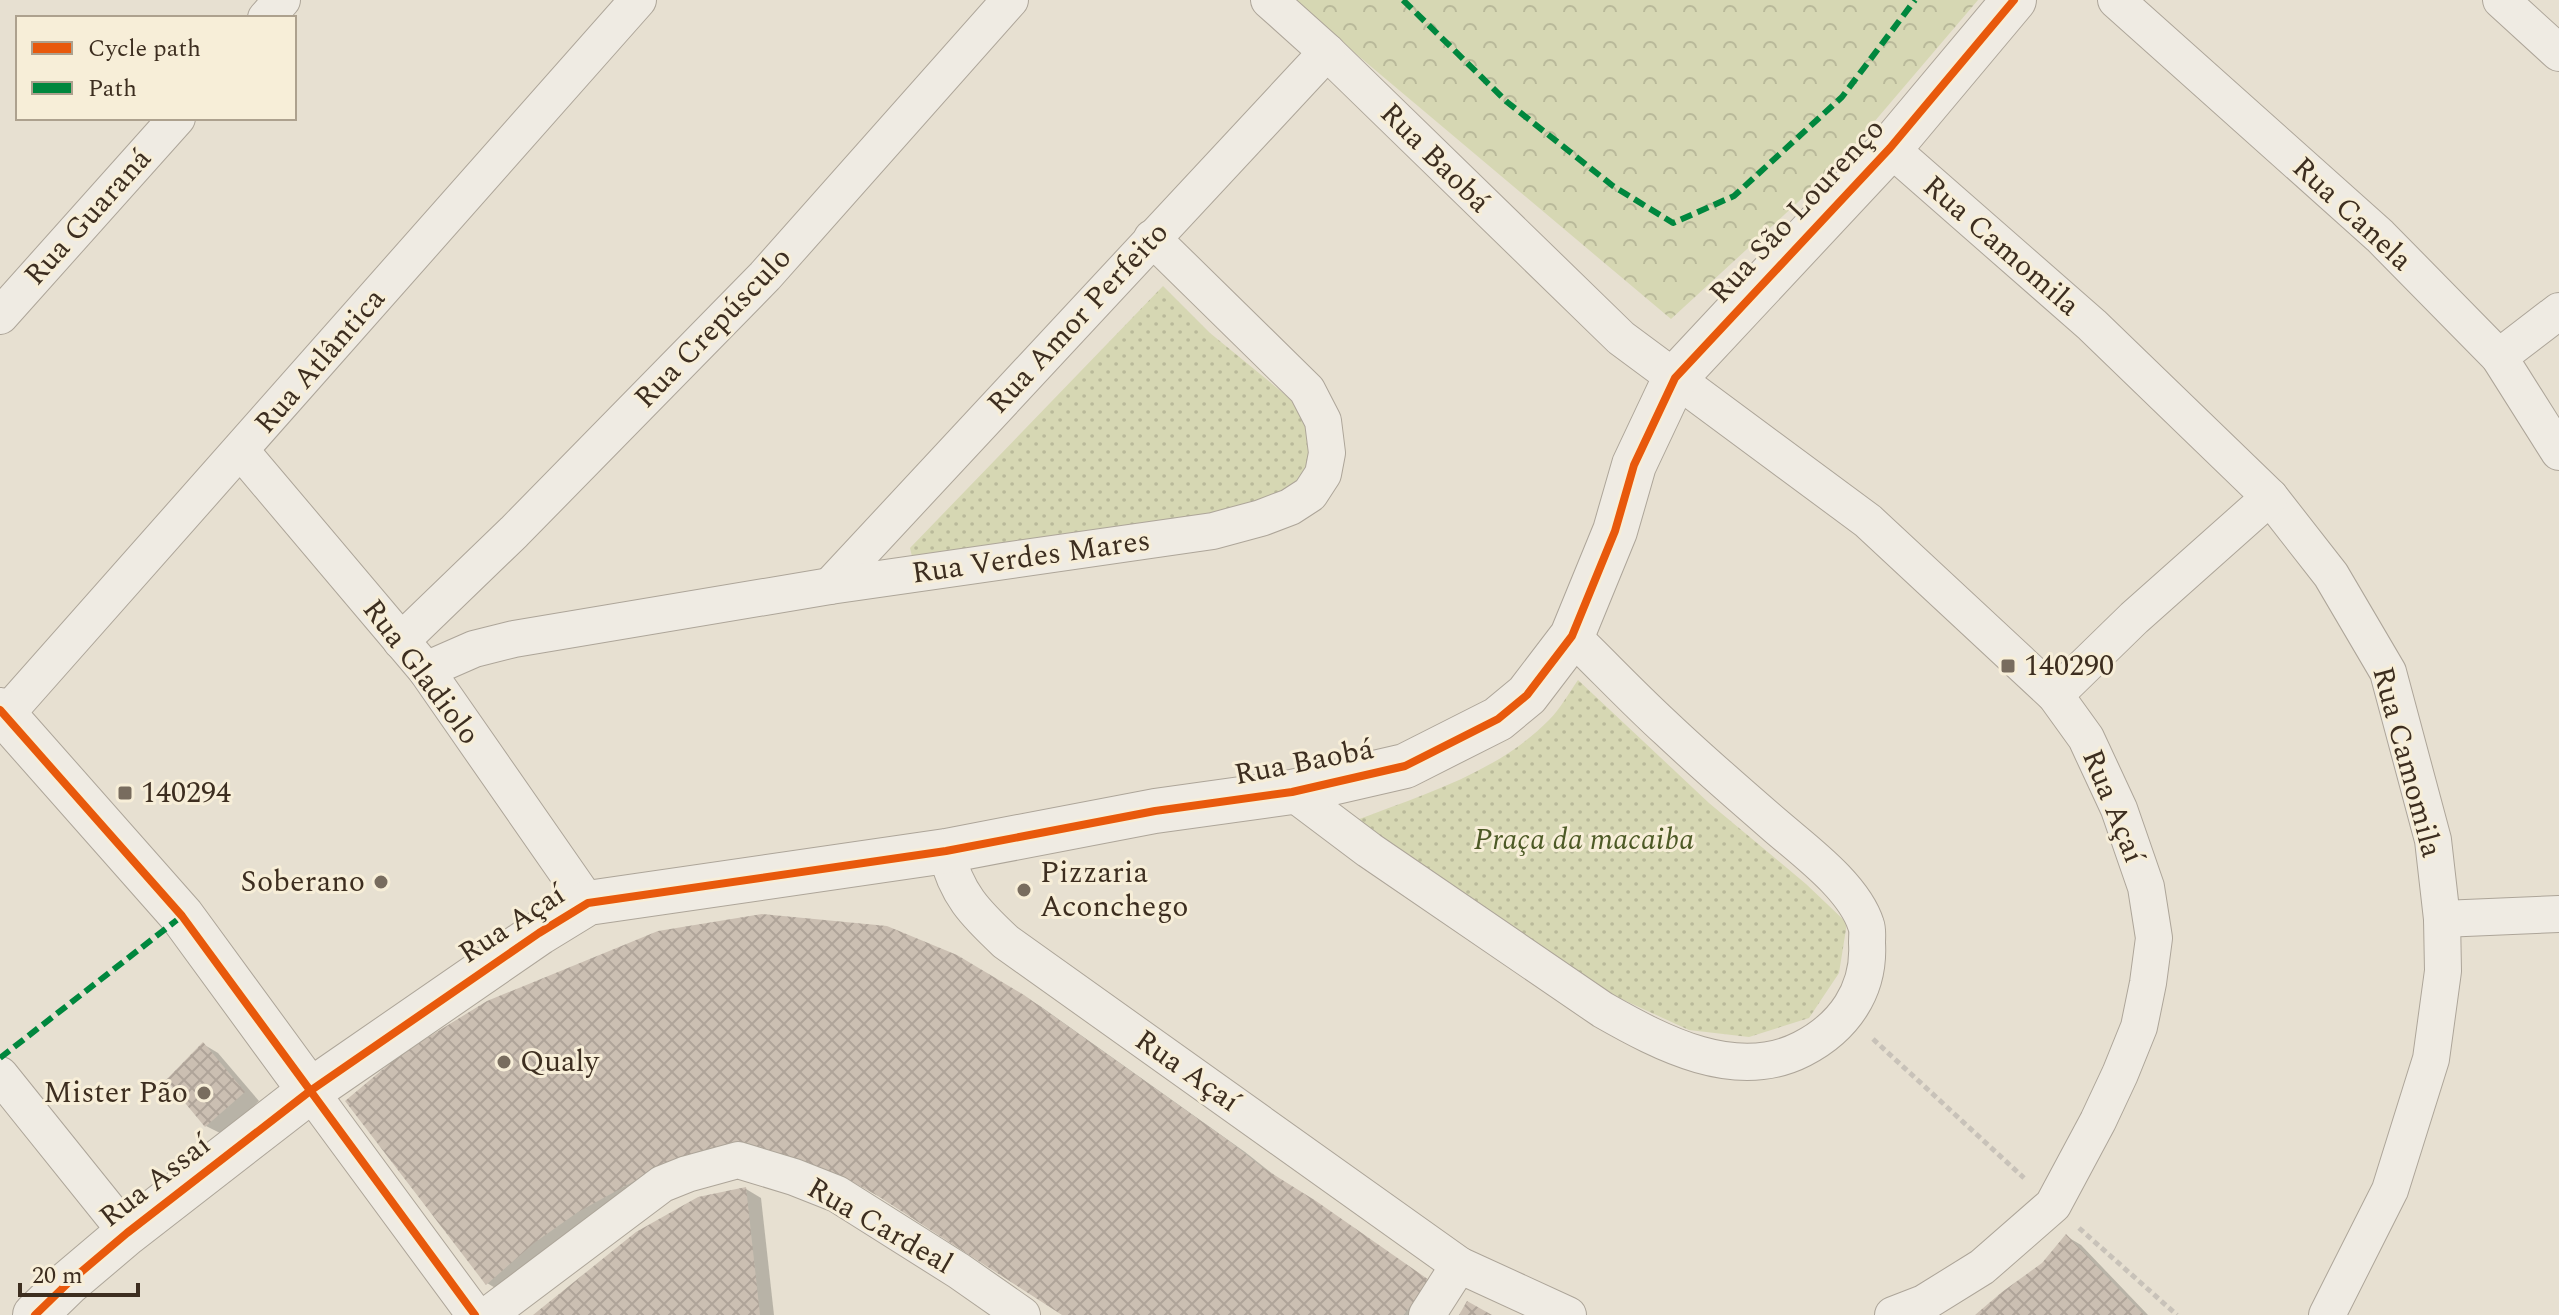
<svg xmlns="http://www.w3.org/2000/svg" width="2559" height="1315" viewBox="0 0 2559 1315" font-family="Spectral,serif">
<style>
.forest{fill:url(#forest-crowns)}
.park{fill:url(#park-dots)}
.shadow{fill:#0003}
.building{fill:url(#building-cross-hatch)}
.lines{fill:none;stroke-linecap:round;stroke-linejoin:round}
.minor-casing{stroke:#ada599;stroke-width:38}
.tertiary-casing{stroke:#ada599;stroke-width:46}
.path{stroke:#c8c2b9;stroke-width:5;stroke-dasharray:6 4;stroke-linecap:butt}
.minor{stroke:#efebe3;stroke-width:36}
.tertiary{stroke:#efebe3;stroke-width:44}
.quiet{stroke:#00873e;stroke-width:6;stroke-dasharray:12 6;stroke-linecap:butt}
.cycleway-casing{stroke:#f7eed8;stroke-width:13}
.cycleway{stroke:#e8590c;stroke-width:8}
.poi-dot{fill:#786c5e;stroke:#f7eed8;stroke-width:3}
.labels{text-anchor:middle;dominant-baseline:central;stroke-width:6;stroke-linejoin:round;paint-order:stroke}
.street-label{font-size:30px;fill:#3d2e20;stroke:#f7eed8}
.poi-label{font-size:30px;fill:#3d2e20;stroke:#f7eed8;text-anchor:start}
.park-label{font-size:30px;font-style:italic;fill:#4d5a26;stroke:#f7eed8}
</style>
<defs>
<pattern id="forest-crowns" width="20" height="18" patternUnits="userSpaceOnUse" patternTransform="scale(2)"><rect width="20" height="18" fill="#d6d7b3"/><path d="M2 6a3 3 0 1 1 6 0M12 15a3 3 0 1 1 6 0" fill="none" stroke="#b9b99a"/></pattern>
<pattern id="park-dots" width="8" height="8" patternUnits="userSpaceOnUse" patternTransform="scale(2)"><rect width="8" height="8" fill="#d6d7b3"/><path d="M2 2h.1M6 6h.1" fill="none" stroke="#b9b99a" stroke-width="1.8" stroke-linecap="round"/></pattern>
<pattern id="building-cross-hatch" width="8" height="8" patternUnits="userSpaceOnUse" patternTransform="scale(2)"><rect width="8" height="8" fill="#cbbfb2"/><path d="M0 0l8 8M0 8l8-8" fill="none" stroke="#afa499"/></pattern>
</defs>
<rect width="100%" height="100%" fill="#e7e0d1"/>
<!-- forest -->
<polygon class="forest" points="1292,0 1978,0 1834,169 1671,319"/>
<!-- park -->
<g class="park">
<polygon points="1163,286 1210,333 1299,406 1318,455 1310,486 1264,506 914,565 910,548"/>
<path d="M1578,680L1709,803L1806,884L1847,923L1839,973L1809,1018L1749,1037L1689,1030L1604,991L1354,821C1422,795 1497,773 1549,720C1560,709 1569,693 1578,680Z"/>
</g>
<!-- shadow -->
<g class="shadow">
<polygon points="956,957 1040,1006 1245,1152 1279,1179 1443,1290 1426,1315 1066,1315 858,1183 770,1153 549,1251 502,1292 487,1283 420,1198"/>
<polygon points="203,1044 218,1053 259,1101 222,1134 206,1126"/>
<polygon points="746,1189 761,1198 774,1315 536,1315"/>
<polygon points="2066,1236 2081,1245 2148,1315 1978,1315 2044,1265"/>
</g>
<!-- building -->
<g class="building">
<polygon points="762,914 887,926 957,955 1024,995 1229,1141 1263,1168 1316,1201 1429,1280 1404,1315 1062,1315 878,1196 840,1175 748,1143 699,1151 658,1168 578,1212 534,1243 486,1285 345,1101 401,1054 487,1001 658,931"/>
<polygon points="203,1042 245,1092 205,1127 166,1080"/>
<polygon points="746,1187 760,1315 533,1315 636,1232 698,1197"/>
<polygon points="2066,1234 2144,1315 1975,1315 2002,1292 2042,1263"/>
<polygon points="1467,1301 1492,1315 1459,1315"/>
</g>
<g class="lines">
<!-- minor casing -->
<g class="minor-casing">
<g id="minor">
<polyline points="1269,0 1327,52 1621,338 1868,521 2055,695 2086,738 2119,809 2146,887 2154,938 2148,983 2139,1027 2120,1074 2098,1121 2053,1205 1982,1267 1924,1303 1893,1315"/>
<polyline points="2116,0 2380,236 2499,357 2559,452"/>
<polyline points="2501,0 2559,53"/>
<polyline points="266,18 282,0"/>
<polyline points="1890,148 2092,325 2270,497 2331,575 2388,672 2433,840 2442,919 2443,971 2431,1059 2390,1190 2327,1315"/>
<polyline points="0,316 177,118"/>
<polyline points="2499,357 2559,311"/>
<polyline points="241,451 426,670 588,903"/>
<polyline points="830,586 1327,52"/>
<polyline points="401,641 514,532 765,276 1010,0"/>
<polyline points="426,670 474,649 514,639 830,586 1213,531 1261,518 1290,507 1310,494 1323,474 1327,453 1323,421 1307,390 1152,238"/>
<polyline points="2055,695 2134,618 2270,497"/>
<polyline points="0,721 638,0"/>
<path d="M1292,792L1369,850L1603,1010C1661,1043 1736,1083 1802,1049C1843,1028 1870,991 1867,943C1867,937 1868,930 1866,925C1854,887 1806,852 1777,827C1740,795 1703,763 1668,730C1635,700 1604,667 1572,636"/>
<path d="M946,851C956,894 975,913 1006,942L1459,1265L1568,1315"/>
<polyline points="2442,919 2559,914"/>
<polyline points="0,1075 127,1233"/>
<polyline points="310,1091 475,1315"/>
<polyline points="488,1315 662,1184 687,1174 738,1160 794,1177 837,1194 959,1271 1022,1315"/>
<polyline points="1427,1315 1459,1265"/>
</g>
</g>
<!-- tertiary casing -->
<g class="tertiary-casing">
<g id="tertiary">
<polyline points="0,710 182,916 310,1091"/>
<polyline points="35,1315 68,1283 127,1233 310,1091 539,933 588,903 946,851 1155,811 1292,792 1405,766 1498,719 1527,695 1572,636 1615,531 1634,465 1675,378 1890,148 2014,0"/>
</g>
</g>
<!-- path -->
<g class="path">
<polyline points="1873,1039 2024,1178"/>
<polyline points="2079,1228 2177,1315"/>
</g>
<!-- minor -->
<use href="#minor" class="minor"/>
<!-- tertiary -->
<use href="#tertiary" class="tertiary"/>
<!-- quiet -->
<g class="quiet">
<polyline points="1403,0 1507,102 1613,186 1673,223 1734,196 1842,97 1915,0"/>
<polyline points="0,1058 182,916"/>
</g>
<!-- cycleway casing -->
<g class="cycleway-casing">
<g id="cycleway">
<polyline points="0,710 182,916 475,1315"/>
<polyline points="35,1315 68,1283 127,1233 310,1091 539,933 588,903 946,851 1155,811 1292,792 1405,766 1498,719 1527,695 1572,636 1615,531 1634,465 1675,378 1890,148 2014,0"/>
</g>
</g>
<!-- cycleway -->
<use href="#cycleway" class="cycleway"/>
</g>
<!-- markers -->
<g class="poi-dot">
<rect x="2000" y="658" width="16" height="16" rx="4"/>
<rect x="117" y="785" width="16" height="16" rx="4"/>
<circle cx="381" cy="882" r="8"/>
<circle cx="1024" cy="890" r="8"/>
<circle cx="504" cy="1062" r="8"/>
<circle cx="204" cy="1093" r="8"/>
</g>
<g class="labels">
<!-- street labels -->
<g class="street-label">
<text transform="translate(1435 158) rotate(45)">Rua Baobá</text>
<text transform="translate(1797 211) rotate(-47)">Rua São Lourenço</text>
<text transform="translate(2352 214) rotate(43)">Rua Canela</text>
<text transform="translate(88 217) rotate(-48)">Rua Guaraná</text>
<text transform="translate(2001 246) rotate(41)">Rua Camomila</text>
<text transform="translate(1078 318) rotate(-47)">Rua Amor Perfeito</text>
<text transform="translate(713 328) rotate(-46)">Rua Crepúsculo</text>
<text transform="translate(320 361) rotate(-49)">Rua Atlântica</text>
<text transform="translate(1031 557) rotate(-8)">Rua Verdes Mares</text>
<text transform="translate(421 672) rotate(53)">Rua Gladiolo</text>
<text transform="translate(1304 762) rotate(-11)">Rua Baobá</text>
<text transform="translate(2407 762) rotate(75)">Rua Camomila</text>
<text transform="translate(2113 806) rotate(68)">Rua Açaí</text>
<text transform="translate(512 924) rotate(-33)">Rua Açaí</text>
<text transform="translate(1187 1071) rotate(35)">Rua Açaí</text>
<text transform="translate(155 1181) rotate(-38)">Rua Assaí</text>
<text transform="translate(880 1226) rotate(30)">Rua Cardeal</text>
</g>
<!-- poi labels -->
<g class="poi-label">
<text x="2024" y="666">140290</text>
<text x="141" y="793">140294</text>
<text x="1040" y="873">Pizzaria<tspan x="1040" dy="34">Aconchego</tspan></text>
<text x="365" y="882" text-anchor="end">Soberano</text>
<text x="520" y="1062">Qualy</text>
<text x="188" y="1093" text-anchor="end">Mister Pão</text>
</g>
<!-- park labels -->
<g class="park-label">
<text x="1584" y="840">Praça da macaiba</text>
</g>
</g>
<!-- legend -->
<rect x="16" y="16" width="280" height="104" fill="#f7eed8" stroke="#ada18e" stroke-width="2"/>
<rect x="32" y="42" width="40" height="12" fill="#e8590c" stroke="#ada18e" stroke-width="2"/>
<text x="88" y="56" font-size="24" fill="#3d2e20">Cycle path</text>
<rect x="32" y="82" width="40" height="12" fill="#00873e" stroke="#ada18e" stroke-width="2"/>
<text x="88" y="96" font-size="24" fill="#3d2e20">Path</text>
<!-- scale -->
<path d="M20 1283v12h118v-12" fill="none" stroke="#3d2e20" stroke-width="4"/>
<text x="32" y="1283" font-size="24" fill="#3d2e20" stroke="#f7eed8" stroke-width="6" paint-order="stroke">20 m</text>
</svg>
